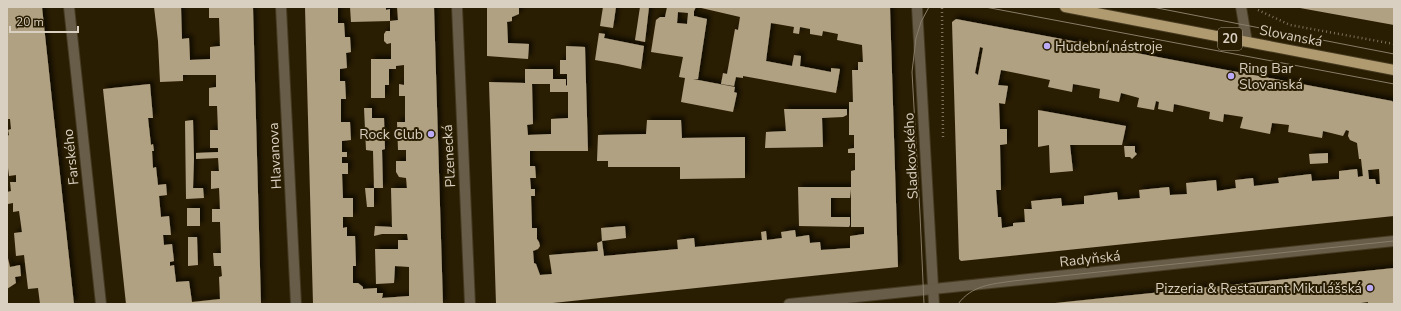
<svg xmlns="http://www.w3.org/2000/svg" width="1401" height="311" viewBox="0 0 1401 311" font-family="'Nunito Sans',sans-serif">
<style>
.building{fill:#b1a183;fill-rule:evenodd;filter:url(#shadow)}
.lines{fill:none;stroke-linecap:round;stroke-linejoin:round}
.minor-casing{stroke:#453a21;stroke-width:12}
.major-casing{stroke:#453a21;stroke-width:12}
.path{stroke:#7e735e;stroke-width:2.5;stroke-dasharray:1 3;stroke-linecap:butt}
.minor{stroke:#675d48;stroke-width:10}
.major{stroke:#b09a6f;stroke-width:10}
.tram{stroke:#877d68;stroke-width:1}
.poi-dot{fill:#bbaaf6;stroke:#291d02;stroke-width:1.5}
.labels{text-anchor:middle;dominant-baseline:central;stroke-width:4;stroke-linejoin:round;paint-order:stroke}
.shield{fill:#291d02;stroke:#a49a88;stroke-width:1}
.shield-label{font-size:13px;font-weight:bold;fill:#d9d0c1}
.street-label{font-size:14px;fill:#d9d0c1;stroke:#291d02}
.poi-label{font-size:14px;fill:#d9d0c1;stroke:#291d02;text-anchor:start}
</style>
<defs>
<filter id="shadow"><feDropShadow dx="3.5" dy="-3.5" stdDeviation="2" flood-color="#0009"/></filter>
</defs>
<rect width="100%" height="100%" fill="#291d02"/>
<!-- building -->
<g class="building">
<polygon points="7,7 42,7 74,304 40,304 38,288 28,289 24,255 16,256 14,233 22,232 19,211 13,212 13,203 8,204 7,192 11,191 10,182 16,182 16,175 9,176 7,160 7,136 9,135 8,130 11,129 10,119 7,119"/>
<polygon points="154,7 181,7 182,39 189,38 190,60 210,59 210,47 220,46 219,18 209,18 209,7 253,7 261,304 126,304 103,89 150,84 153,118 148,118 151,145 153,144 154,151 152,151 153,168 156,167 158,185 166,184 167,195 159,196 161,217 169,216 171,235 163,235 164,245 172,244 174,261 170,262 170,266 174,265 176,282 189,281 192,302 220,299 219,277 222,276 221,266 214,266 213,253 221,253 220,222 212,222 212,209 220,209 219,188 211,189 211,171 219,171 218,158 196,159 196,153 218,152 218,148 210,148 210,130 218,130 217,106 209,106 209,88 216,87 216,75 183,75 183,81 160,82 158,41"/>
<polygon points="305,7 338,7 338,23 344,23 345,37 350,37 351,52 346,53 347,68 340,69 340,81 345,81 346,99 341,99 341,122 350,122 351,140 342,141 342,152 347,152 347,157 342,157 342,163 348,163 348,174 342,174 343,198 353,198 353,217 343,217 343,228 347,227 347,236 355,236 356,266 353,266 353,283 358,283 363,287 363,289 377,288 377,293 383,293 382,298 409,296 409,267 395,266 394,283 376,284 375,249 398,249 398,240 408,240 407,234 382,234 374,236 375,226 392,227 391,188 407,188 406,178 399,177 396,172 396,161 406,161 406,150 398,150 397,122 405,122 405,96 399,96 399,84 404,85 404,65 396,66 396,69 389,69 389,85 385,85 385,98 371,98 371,59 391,59 391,43 387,44 384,41 384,34 386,31 390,31 390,21 398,20 397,7 434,7 443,304 313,304"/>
<polygon points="350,7 386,7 386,10 390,9 390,21 351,22"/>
<polygon points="487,7 519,7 519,14 512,17 512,21 507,22 508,43 529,44 528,59 487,56"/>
<polygon points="603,7 616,7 613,28 600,26"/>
<polygon points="640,7 649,7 645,42 635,40"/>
<path d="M667,7H696L694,11V16L707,19L698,79H693L735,87L734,92L737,93L733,112L681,102L685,78L679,77L683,57L651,52L656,20L660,17H665ZM678,12L688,13L687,24L677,23Z"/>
<path d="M697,7H890L898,267L543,304H496L489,82L525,83V69H553V79H566V85L567,86V74H560V60H566V46L585,47L588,151H530V166H535L536,178H530L531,189H535V196H531L532,228H537V239L539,242L540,246L538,249L533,251L534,263L536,264L540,275L552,274L549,255L598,251L597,243L602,241L604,256L678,249L677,240L694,238L695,247L762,240L761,232L766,231L767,240L782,238L781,232L795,230L796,237L809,235L810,243L820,242L821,250L850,248V236L864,234V227H851V189L850,198H831V217H850V225L849,227L799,226L798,187H851V171L855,170V153H848V149L854,148V135H849V102H853L852,70H858V62H863L862,45L837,40L838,34L823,31L822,36L810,34V29L800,27L799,34L793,33L794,27L771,23L766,61L792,66L794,55L801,56L800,66L831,72V68L840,69L836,93L743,76V78L736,77L734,86L721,84L723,73L727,74L735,29L738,30L740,17ZM532,84H550V92H568V118L551,119V134L528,135L527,125L533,124Z"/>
<polygon points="1300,7 1394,7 1394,25 1300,8"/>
<path d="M956,19L1392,101L1394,103V216L961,261L959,259L952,22ZM980,47L983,48L978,75L975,73ZM1001,70L1050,80L1048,87L1072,92L1073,84L1100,89L1099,98L1119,102L1121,93L1139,98L1137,107L1154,110L1156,101L1159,102L1158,109L1173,112L1174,104L1210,112L1209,119L1223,122L1224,114L1243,117L1240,128L1270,134L1272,123L1289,125L1288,132L1322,138L1323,131L1343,136L1346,130L1349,131L1348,136L1350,140L1357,143L1359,159H1361L1363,176L1358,177L1357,169L1339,171V179L1312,181L1311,174L1278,178L1279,183L1254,186L1253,178L1235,180L1236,188L1217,191L1216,180L1186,183L1187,194L1170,195L1169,187L1139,190L1140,198L1118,200L1117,192L1084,196V204L1062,206L1061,198L1031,201L1032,209H1024L1025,222L1013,223V226L1002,228L1001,217H998L996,190H1001L1000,145L1007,144V129H1000L999,103L1005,104L1008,86L998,85ZM1379,169L1380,184H1376L1377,188L1375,179H1369L1368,170Z"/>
<polygon points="599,33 605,34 604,38 644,46 641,69 618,64 595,60"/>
<polygon points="364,108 372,108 372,118 384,118 385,149 382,150 383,188 374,188 373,151 366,150"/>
<polygon points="784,109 847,109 847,115 843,117 822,118 823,147 765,148 766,132 786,131"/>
<polygon points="1038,110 1126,126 1122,145 1070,145 1073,171 1050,173 1049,145 1038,147"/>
<polygon points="193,120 194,159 193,188 203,188 204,198 186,199 185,121"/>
<polygon points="647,120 681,120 682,138 745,137 745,178 680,179 680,167 608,167 608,161 597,161 598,135 646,134"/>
<polygon points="1124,146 1135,146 1135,152 1137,154 1132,159 1130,157 1125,157"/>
<polygon points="1328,153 1328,163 1310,164 1309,154"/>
<polygon points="365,188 374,188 374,207 367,207"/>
<rect x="187" y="208" width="13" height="18"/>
<polygon points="625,226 626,238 602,241 601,228"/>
<polygon points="188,237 197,237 198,265 188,266"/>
<polygon points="7,254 10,267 20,265 21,276 15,277 16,283 7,289"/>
<polygon points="1394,268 1394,304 1368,304 1368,302 1361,303 1361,304 1055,304 1055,303"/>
</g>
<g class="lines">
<!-- minor casing -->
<g class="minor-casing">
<g id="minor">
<polyline points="69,7 101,304"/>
<polyline points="281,7 296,304"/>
<polyline points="457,7 470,304"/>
<polyline points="917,7 934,304"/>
<polyline points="1241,7 1247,42"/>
<polyline points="789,304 1394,241"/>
</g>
</g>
<!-- major casing -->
<g class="major-casing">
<polyline id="major" points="1065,7 1394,70"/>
</g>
<!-- path -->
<g class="path">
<polyline points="942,8 943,139"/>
<polyline points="1258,10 1290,25 1394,44"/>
</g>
<!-- minor -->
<use href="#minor" class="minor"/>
<!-- major -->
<use href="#major" class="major"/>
<!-- tram -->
<g class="tram">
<polyline points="985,7 1394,84"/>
<polyline points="1152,7 1394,54"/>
<polyline points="924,304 920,214 912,72 916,38 921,22 929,7"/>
<path d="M958,304C972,285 992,284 1013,281L1394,241"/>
</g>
</g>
<!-- markers -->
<g class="poi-dot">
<circle cx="1047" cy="46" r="4"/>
<circle cx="1231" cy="76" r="4"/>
<circle cx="431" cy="134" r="4"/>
<circle cx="1370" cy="288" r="4"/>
</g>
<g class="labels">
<!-- shield labels -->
<rect class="shield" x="1218" y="28" width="24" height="22" rx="3"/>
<g class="shield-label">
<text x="1230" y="39">20</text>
</g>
<!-- street labels -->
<g class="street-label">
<text transform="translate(1291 36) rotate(11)">Slovanská</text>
<text transform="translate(275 156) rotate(-93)">Hlavanova</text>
<text transform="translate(449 156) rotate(-93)">Plzenecká</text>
<text transform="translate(911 156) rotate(-93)">Sladkovského</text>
<text transform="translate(71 157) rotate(-96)">Farského</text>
<text transform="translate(1090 259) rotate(-6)">Radyňská</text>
</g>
<!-- poi labels -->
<g class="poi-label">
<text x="1055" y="46">Hudební nástroje</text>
<text x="1239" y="68">Ring Bar<tspan x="1239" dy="16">Slovanská</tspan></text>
<text x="423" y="134" text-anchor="end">Rock Club</text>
<text x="1362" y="288" text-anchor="end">Pizzeria &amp; Restaurant Mikulášská</text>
</g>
</g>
<!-- border -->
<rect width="1401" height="311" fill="none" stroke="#d9d0c1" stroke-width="16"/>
<!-- scale -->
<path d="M10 26v6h68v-6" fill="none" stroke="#d9d0c1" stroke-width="2"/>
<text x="16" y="26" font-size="12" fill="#d9d0c1" stroke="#291d02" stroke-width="3" paint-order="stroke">20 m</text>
</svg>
